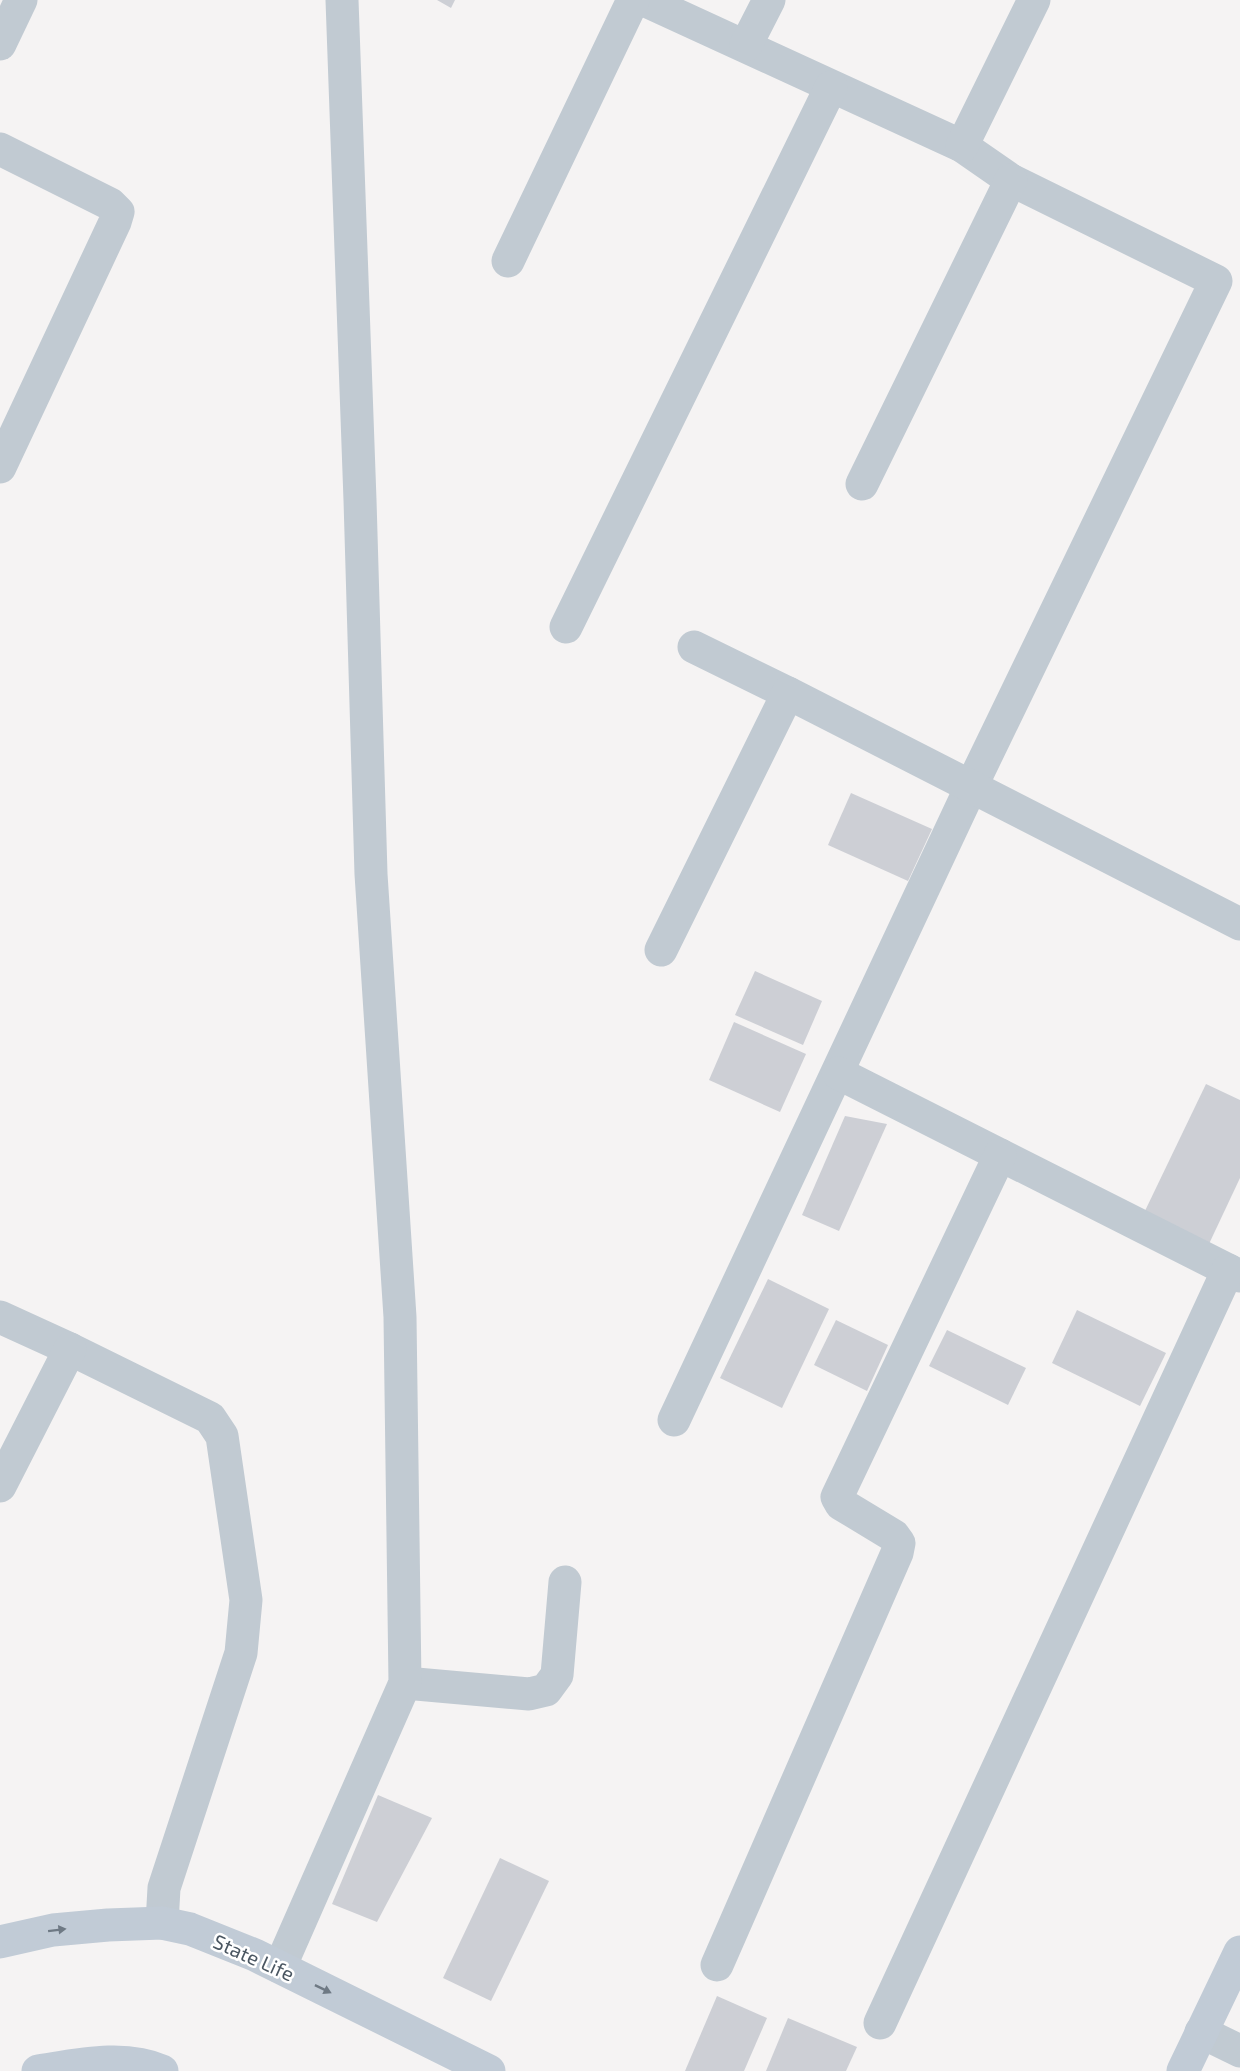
<svg xmlns="http://www.w3.org/2000/svg" width="1240" height="2071" viewBox="0 0 1240 2071" font-family="'Exo 2',sans-serif">
<style>
.building{fill:#cdcfd5}
.lines{fill:none;stroke-linecap:round;stroke-linejoin:round}
.street{stroke:#c1cad2;stroke-width:33}
.secondary{stroke:#c1cbd6;stroke-width:33}
.oneway{fill:#6e7984}
.labels{text-anchor:middle;dominant-baseline:central;stroke-width:5;stroke-linejoin:round;paint-order:stroke}
.street-label{font-size:20px;fill:#4a5661;stroke:#fff}
</style>
<rect width="100%" height="100%" fill="#f5f3f3"/>
<!-- building -->
<g class="building">
<polygon points="437,0 455,0 451,8"/>
<polygon points="851,793 932,829 908,881 828,845"/>
<polygon points="755,971 822,1001 803,1045 735,1015"/>
<polygon points="734,1022 806,1054 780,1112 709,1080"/>
<polygon points="1206,1084 1240,1100 1240,1178 1208,1246 1143,1215"/>
<polygon points="845,1116 887,1124 839,1231 802,1215"/>
<polygon points="768,1279 829,1309 782,1408 720,1378"/>
<polygon points="1077,1310 1166,1353 1140,1406 1052,1363"/>
<polygon points="836,1320 888,1345 867,1391 814,1365"/>
<polygon points="947,1330 1026,1368 1008,1405 929,1366"/>
<polygon points="378,1795 432,1818 377,1922 332,1904"/>
<polygon points="500,1858 549,1881 491,2001 443,1978"/>
<polygon points="717,1996 767,2018 744,2071 685,2071"/>
<polygon points="788,2018 857,2047 846,2071 766,2071"/>
</g>
<g class="lines">
<!-- street -->
<g class="street">
<polyline points="644,0 962,146 1011,180 1216,281 971,787 674,1420"/>
<polyline points="0,44 21,0"/>
<polyline points="746,45 769,0"/>
<polyline points="962,146 1034,0"/>
<polyline points="0,149 110,204 118,212 115,222 0,467"/>
<polyline points="508,261 633,0"/>
<polyline points="862,484 1011,180"/>
<polyline points="566,627 831,87"/>
<polyline points="694,647 788,693"/>
<polyline points="661,950 788,693 1240,924"/>
<polyline points="838,1073 1240,1276"/>
<polyline points="0,1317 70,1349 210,1418 222,1436 246,1600 241,1653 164,1888 162,1923"/>
<polyline points="0,1486 70,1349"/>
<polyline points="405,1683 529,1694 546,1690 557,1675 565,1582"/>
<polyline points="717,1965 897,1553 899,1543 894,1536 841,1504 837,1497 1000,1155"/>
<polyline points="280,1967 405,1683 400,1317 371,874 360,500 342,0"/>
<polyline points="880,2023 1228,1270"/>
<polyline points="1201,2032 1240,2051"/>
</g>
<!-- secondary -->
<g class="secondary">
<polyline points="0,1942 53,1930 108,1925 162,1923 190,1929 255,1955 489,2071"/>
<path d="M38,2071C77,2065 125,2054 162,2071"/>
<polyline points="1183,2071 1240,1952"/>
</g>
</g>
<!-- one-way arrows -->
<defs><path id="oneway-solid" d="M-6-.8H1V-3.2L6.5 0L1 3.2V.8H-6Z" transform="scale(1.5)"/></defs>
<g class="oneway">
<use href="#oneway-solid" transform="translate(57 1930) rotate(-7)"/>
<use href="#oneway-solid" transform="translate(323 1989) rotate(26)"/>
</g>
<g class="labels">
<!-- street labels -->
<g class="street-label">
<text transform="translate(254 1957) rotate(24)">State Life</text>
</g>
</g>
</svg>
